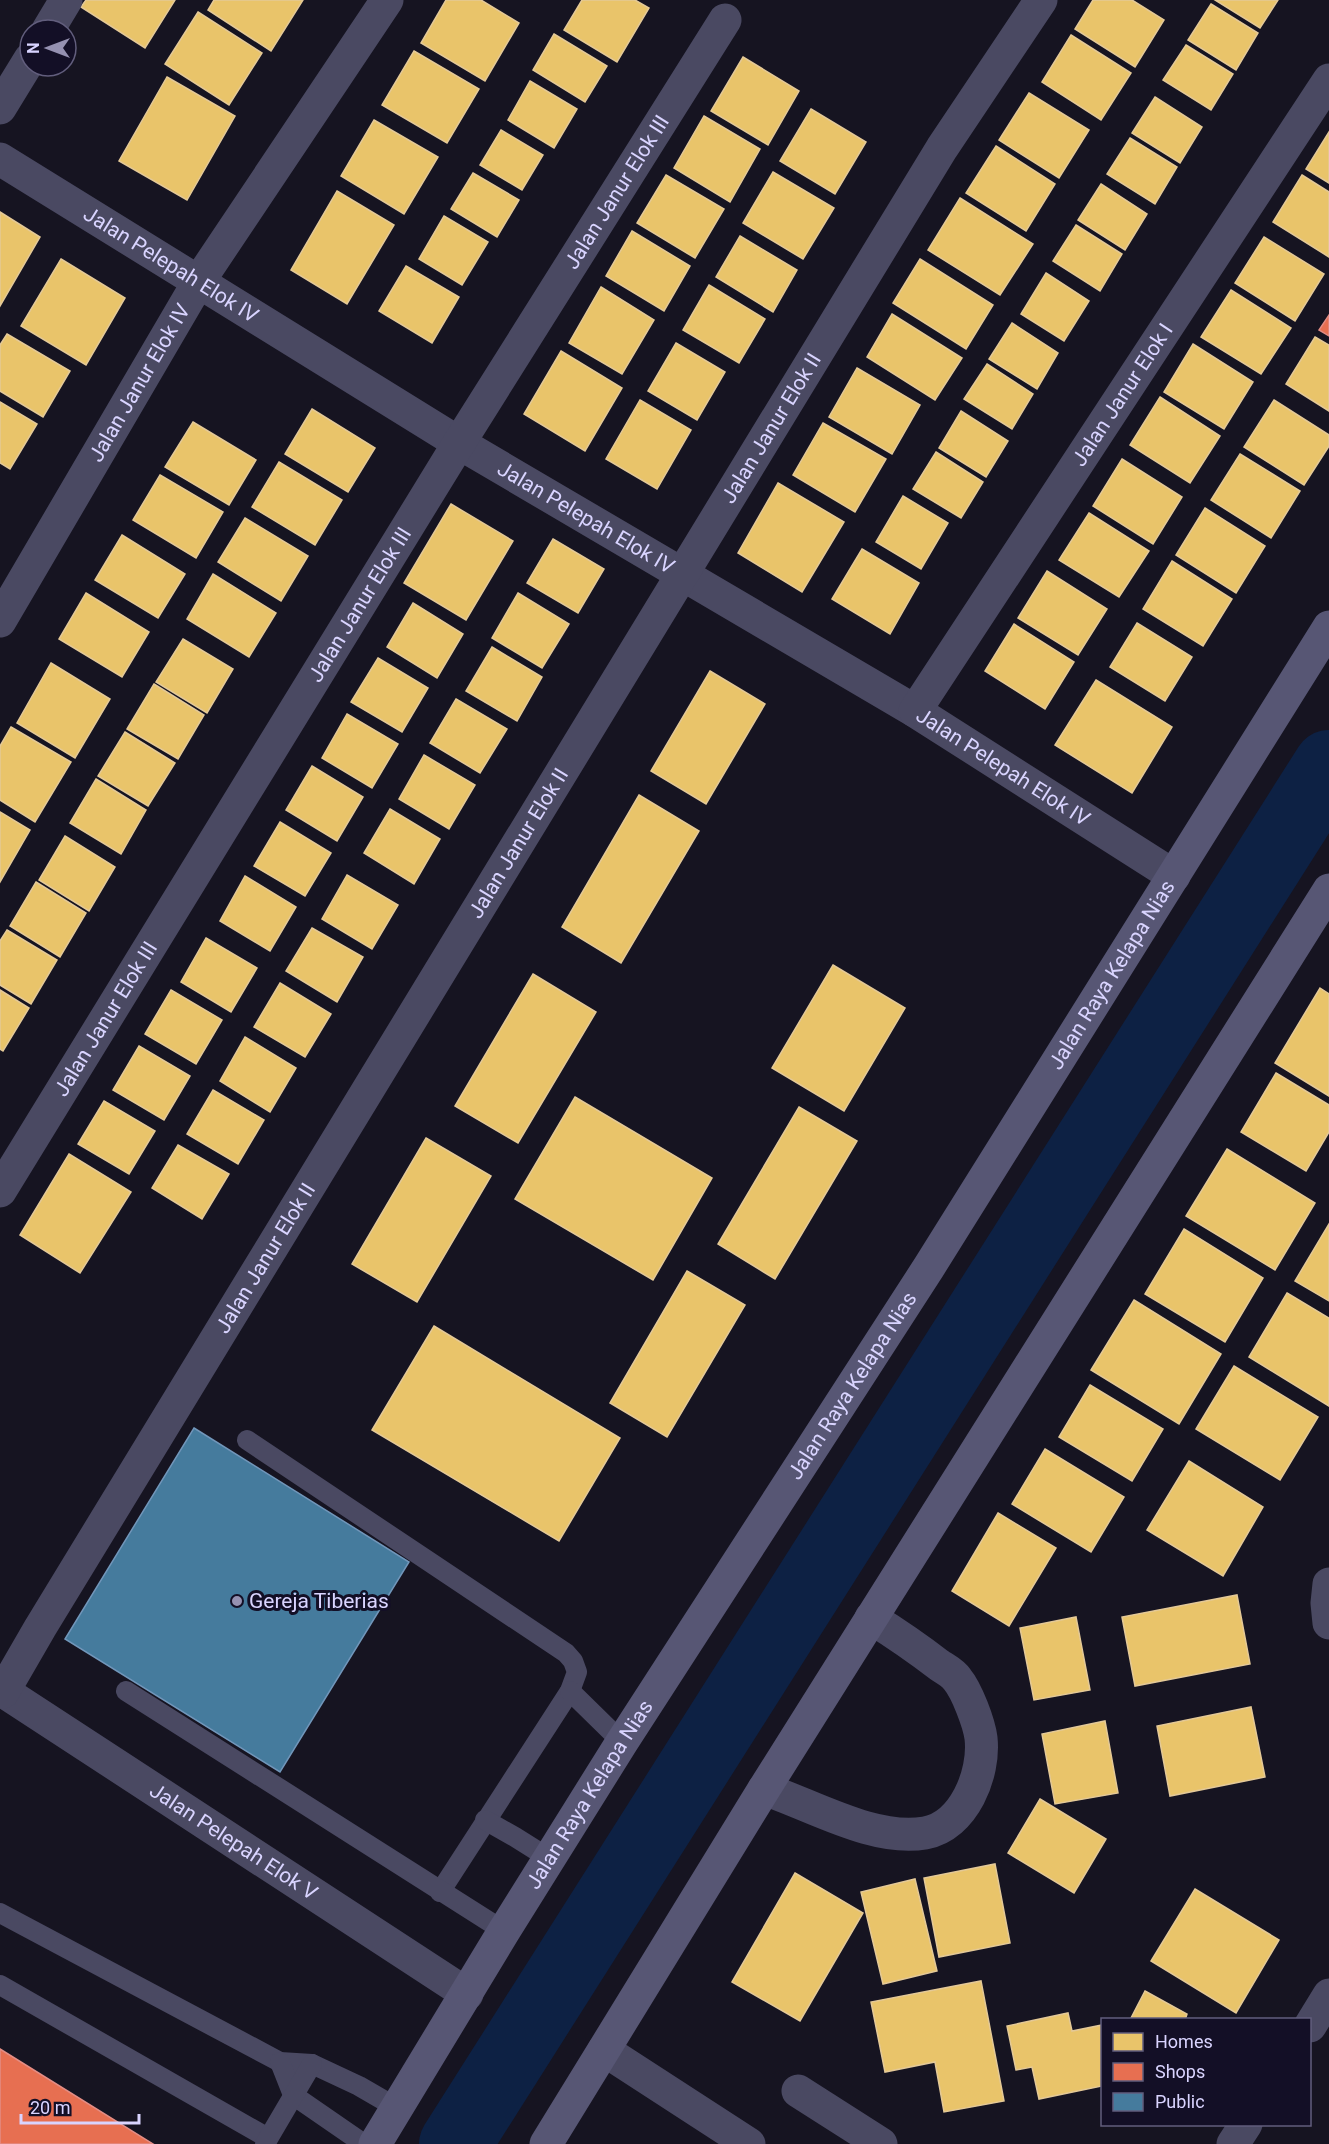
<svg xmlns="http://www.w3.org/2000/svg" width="1329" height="2144" viewBox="0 0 1329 2144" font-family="Roboto,sans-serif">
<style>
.homes{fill:#e9c46a;stroke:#e4c997;stroke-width:1.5}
.shops{fill:#e76f51;stroke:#e38d85;stroke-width:1.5}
.public{fill:#457b9d;stroke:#7196ba;stroke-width:1.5}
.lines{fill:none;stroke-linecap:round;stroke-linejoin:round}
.river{stroke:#0d2144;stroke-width:72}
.lane{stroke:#4a4962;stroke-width:20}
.street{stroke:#4a4962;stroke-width:33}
.secondary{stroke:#575674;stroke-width:33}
.poi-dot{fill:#9591b1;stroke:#130f26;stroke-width:2}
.labels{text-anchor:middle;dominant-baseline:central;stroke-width:6;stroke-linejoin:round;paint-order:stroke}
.street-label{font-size:21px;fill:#d9d4ff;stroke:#130f26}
.poi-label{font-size:21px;fill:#d9d4ff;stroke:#130f26;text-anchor:start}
</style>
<rect width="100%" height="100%" fill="#161421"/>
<!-- homes -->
<g class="homes">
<polygon points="86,0 175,0 145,48 81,7"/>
<polygon points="214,0 303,0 271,51 208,10"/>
<polygon points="446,0 481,0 519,23 485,81 421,43"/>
<polygon points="582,0 635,0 649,8 617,62 564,30"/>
<polygon points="1093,0 1132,0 1164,20 1135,67 1075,29"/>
<polygon points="1215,0 1278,0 1260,28"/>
<polygon points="1211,4 1258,33 1236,70 1188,40"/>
<polygon points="198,12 262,53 229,105 165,64"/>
<polygon points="554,34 607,66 585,102 533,70"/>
<polygon points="1071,35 1131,73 1101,120 1042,82"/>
<polygon points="1186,45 1233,74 1211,110 1163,80"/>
<polygon points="414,51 479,89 447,143 382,105"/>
<polygon points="743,57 799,91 768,145 711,111"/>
<polygon points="167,77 235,116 187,200 119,161"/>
<polygon points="530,81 577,109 554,148 508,120"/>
<polygon points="1029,93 1089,130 1059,178 999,140"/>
<polygon points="1155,97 1202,127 1180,163 1132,133"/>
<polygon points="811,109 866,142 835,194 780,161"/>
<polygon points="704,116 760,149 730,202 674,168"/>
<polygon points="374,120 438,157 404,214 341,176"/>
<polygon points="501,130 543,155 522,190 480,165"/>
<polygon points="1329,132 1329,183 1306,169"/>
<polygon points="1130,138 1177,167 1155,204 1107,174"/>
<polygon points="996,146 1055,184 1026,231 966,193"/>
<polygon points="773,172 834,208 803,259 743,223"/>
<polygon points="473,173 519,200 497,237 451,209"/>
<polygon points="666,175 724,209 695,258 637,223"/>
<polygon points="1302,175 1329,192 1329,257 1273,222"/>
<polygon points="1101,184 1147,214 1125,250 1078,220"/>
<polygon points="337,191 394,225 347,304 291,270"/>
<polygon points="960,198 1033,244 1000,295 928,250"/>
<polygon points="0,212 40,237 0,306"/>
<polygon points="444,216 488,242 462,285 419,259"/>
<polygon points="1076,225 1122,254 1100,291 1053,261"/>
<polygon points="632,231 690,266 664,311 606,276"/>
<polygon points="740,236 797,270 773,312 716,277"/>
<polygon points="1264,237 1324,274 1295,321 1235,283"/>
<polygon points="61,259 125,298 86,365 21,326"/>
<polygon points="920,259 993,305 966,349 893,303"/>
<polygon points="406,266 459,297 432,343 379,311"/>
<polygon points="1046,273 1089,301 1064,341 1021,314"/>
<polygon points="709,285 765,319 739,363 683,330"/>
<polygon points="601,287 654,320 622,374 569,343"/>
<polygon points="1231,290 1291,328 1261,374 1201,337"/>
<polygon points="892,314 962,358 935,400 867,357"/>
<polygon points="1012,323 1058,353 1037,389 989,359"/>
<polygon points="7,334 70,371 43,417 0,391 0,345"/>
<polygon points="1315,337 1329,345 1329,411 1286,384"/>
<polygon points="676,343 725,372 697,420 648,391"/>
<polygon points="1193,344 1253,382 1224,429 1164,392"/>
<polygon points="561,351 622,388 585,451 524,414"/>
<polygon points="987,364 1033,394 1012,429 964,399"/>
<polygon points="857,368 920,405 892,454 829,417"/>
<polygon points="1160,397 1220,436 1190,483 1130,445"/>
<polygon points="640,400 691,430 657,489 606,459"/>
<polygon points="1274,400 1329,435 1329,446 1304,485 1244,447"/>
<polygon points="0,402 37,424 10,469 0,463"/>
<polygon points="312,409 375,448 348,492 285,454"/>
<polygon points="961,411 1008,441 986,477 939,448"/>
<polygon points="193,422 256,460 229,505 165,467"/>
<polygon points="823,423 886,459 855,512 793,475"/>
<polygon points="936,452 983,482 961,518 913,489"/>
<polygon points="1240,454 1300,491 1271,538 1211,500"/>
<polygon points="1122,459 1182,497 1153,544 1093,506"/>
<polygon points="279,462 342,500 315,545 252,507"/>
<polygon points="160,475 223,512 196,558 133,520"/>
<polygon points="778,483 844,522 802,592 738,553"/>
<polygon points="903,496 948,523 921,569 876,542"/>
<polygon points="451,504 513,541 466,620 404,583"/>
<polygon points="1205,508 1265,546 1236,593 1176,555"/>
<polygon points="1089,513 1149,551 1119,597 1059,560"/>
<polygon points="245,518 308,556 281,601 218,562"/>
<polygon points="122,535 185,574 158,618 95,580"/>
<polygon points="553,539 604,569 578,613 527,583"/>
<polygon points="862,549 919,583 890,634 832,599"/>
<polygon points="1172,561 1232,599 1203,646 1143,609"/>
<polygon points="1047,571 1107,609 1078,655 1018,618"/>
<polygon points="213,574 276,613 249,657 187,619"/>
<polygon points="86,593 149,632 122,677 59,639"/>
<polygon points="518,593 569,624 542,668 492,638"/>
<polygon points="413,603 463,634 437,678 387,647"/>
<polygon points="1137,623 1192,657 1165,701 1110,667"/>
<polygon points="1014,624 1074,662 1045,709 985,671"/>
<polygon points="183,639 233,669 207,713 156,682"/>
<polygon points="492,647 542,677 517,721 466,691"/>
<polygon points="378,658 428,688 402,732 351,702"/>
<polygon points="51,663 110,699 75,758 17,723"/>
<polygon points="710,671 765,704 706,804 651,771"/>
<polygon points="1096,680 1172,727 1132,793 1055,745"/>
<polygon points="154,684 204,715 178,759 127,729"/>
<polygon points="456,699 507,729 480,773 430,743"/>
<polygon points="347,714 398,744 372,788 322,758"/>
<polygon points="11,727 71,762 35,822 0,800 0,746"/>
<polygon points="125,732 175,763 148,806 98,776"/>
<polygon points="424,755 475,785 449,829 399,799"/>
<polygon points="312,766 363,797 337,841 286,810"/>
<polygon points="96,779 146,810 121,854 70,823"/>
<polygon points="639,795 699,831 621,963 562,927"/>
<polygon points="390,809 440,839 414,884 364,853"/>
<polygon points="0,812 30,830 0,882"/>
<polygon points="280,822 331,853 305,896 254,866"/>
<polygon points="65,836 115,867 89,911 39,880"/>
<polygon points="347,875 398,905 372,949 322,919"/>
<polygon points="245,876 296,907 270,951 220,921"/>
<polygon points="36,882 86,913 60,957 10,926"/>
<polygon points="312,928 363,957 337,1002 286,971"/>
<polygon points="7,930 57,960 31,1004 0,985 0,941"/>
<polygon points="206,938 257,968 231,1012 181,982"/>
<polygon points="833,965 905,1008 844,1111 772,1068"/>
<polygon points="533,974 596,1012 518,1143 455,1106"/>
<polygon points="280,983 331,1014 305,1057 254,1027"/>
<polygon points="1320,988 1329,994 1329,1096 1275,1063"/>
<polygon points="0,990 29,1008 3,1051 0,1049"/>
<polygon points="171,990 222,1020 196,1064 145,1034"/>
<polygon points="245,1037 296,1068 270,1112 220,1081"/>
<polygon points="139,1046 190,1076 164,1120 113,1090"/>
<polygon points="1276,1073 1329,1105 1329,1132 1306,1171 1241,1132"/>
<polygon points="213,1090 264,1120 238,1164 187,1134"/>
<polygon points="575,1097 712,1178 653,1280 515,1199"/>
<polygon points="104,1101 155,1131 129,1174 78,1144"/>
<polygon points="799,1107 857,1141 775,1279 718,1244"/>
<polygon points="426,1138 491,1176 417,1302 352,1264"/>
<polygon points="178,1145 229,1174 202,1219 152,1188"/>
<polygon points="1227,1149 1315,1203 1275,1270 1186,1216"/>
<polygon points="69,1154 131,1192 80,1273 20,1235"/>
<polygon points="1329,1224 1329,1301 1295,1281"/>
<polygon points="1184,1229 1263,1278 1225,1342 1145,1294"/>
<polygon points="687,1271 745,1305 667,1437 610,1403"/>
<polygon points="1287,1293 1329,1318 1329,1406 1249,1357"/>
<polygon points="1134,1300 1221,1354 1179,1424 1091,1370"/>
<polygon points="434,1326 620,1438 559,1541 372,1430"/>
<polygon points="1234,1366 1318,1417 1280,1480 1196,1429"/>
<polygon points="1090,1385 1163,1429 1132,1481 1059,1437"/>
<polygon points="1045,1449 1124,1497 1091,1552 1012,1504"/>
<polygon points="1189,1461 1263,1507 1223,1576 1147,1530"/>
<polygon points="998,1513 1056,1548 1009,1626 952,1591"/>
<polygon points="1237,1595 1250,1664 1135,1686 1122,1617"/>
<polygon points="1076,1617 1090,1690 1034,1700 1020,1628"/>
<polygon points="1251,1707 1265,1777 1170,1796 1157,1726"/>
<polygon points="1105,1721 1118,1793 1055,1804 1042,1734"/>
<polygon points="1040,1799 1106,1839 1074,1893 1008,1853"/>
<polygon points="995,1864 1010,1943 939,1957 924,1878"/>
<polygon points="795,1873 863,1913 800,2021 732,1982"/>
<polygon points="915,1879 937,1971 883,1984 861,1892"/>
<polygon points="1195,1889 1279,1940 1236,2013 1151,1961"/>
<polygon points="981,1981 1004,2101 944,2112 935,2062 885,2072 871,2002"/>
<polygon points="1145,1991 1187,2014 1185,2020 1130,2020"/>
<polygon points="1068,2013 1072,2031 1102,2025 1102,2086 1039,2099 1032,2067 1016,2070 1007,2026"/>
</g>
<!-- shops -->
<g class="shops">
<polygon points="1329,315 1329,336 1319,330"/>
<polygon points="0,2049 153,2144 0,2144"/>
</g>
<!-- public -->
<polygon class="public" points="194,1428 409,1562 280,1772 65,1639"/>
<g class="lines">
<!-- river -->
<polyline class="river" points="455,2144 1329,766"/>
<!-- lane -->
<g class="lane">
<polyline points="247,1440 566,1653 573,1661 577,1672 570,1691 440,1892"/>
<polyline points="126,1691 504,1931"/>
<polyline points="570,1691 622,1742"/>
<polyline points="485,1820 515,1837 550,1859"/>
<polyline points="0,1913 280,2062 312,2064 359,2086 397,2108"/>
<polyline points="0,1985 268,2138"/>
<polyline points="280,2062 293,2095 364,2144"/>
<polyline points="265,2144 312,2064"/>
</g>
<!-- street -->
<g class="street">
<polyline points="48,30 66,0"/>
<polyline points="0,108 30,59"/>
<path id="s1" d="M0,159L459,443L915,711L1174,876"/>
<path id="s2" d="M0,621L199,281L387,0"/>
<path id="s3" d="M915,711L1329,80"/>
<path id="s4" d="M0,1191L459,443L725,20"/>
<polyline points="1329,1584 1327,1603 1329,1623"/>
<path id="s5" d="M0,1689L467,1994"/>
<path id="s6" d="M3,1692L40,1628L942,148L1041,0"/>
<path d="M764,1789C812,1805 874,1842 925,1833C964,1826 985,1774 981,1738C979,1723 967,1691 957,1679C953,1673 945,1669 939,1665C917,1648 895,1633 871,1618"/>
<polyline points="1310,2026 1329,1995"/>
<polyline points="604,2050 749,2144"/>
<polyline points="798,2091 881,2144"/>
<polyline points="1233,2144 1246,2124"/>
</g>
<!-- secondary -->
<g class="secondary">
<path id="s7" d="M375,2144L504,1931L622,1742L929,1267L1329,627"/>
<polyline points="546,2144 764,1789 1329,890"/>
</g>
</g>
<!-- markers -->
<circle class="poi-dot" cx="237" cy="1601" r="6"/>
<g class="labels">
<!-- street labels -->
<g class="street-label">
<text stroke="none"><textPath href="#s4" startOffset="1174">Jalan Janur Elok III</textPath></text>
<text stroke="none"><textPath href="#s1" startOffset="201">Jalan Pelepah Elok IV</textPath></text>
<text stroke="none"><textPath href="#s2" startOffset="276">Jalan Janur Elok IV</textPath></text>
<text stroke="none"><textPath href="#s3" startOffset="378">Jalan Janur Elok I</textPath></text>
<text stroke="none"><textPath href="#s6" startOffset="1479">Jalan Janur Elok II</textPath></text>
<text stroke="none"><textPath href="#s1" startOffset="687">Jalan Pelepah Elok IV</textPath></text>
<text stroke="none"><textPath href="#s4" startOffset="688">Jalan Janur Elok III</textPath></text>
<text stroke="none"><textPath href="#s1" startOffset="1173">Jalan Pelepah Elok IV</textPath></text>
<text stroke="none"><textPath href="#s6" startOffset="993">Jalan Janur Elok II</textPath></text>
<text stroke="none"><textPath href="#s7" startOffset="1382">Jalan Raya Kelapa Nias</textPath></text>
<text stroke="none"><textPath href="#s4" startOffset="202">Jalan Janur Elok III</textPath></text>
<text stroke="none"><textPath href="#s6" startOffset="507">Jalan Janur Elok II</textPath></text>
<text stroke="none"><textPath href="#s7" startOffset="896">Jalan Raya Kelapa Nias</textPath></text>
<text stroke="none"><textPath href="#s7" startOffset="410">Jalan Raya Kelapa Nias</textPath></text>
<text stroke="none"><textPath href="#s5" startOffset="279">Jalan Pelepah Elok V</textPath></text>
</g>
<!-- poi labels -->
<g class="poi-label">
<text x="249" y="1601">Gereja Tiberias</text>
</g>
</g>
<!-- legend -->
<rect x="1101" y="2018" width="210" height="108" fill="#130f26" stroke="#625e7d" stroke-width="1.5"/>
<rect x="1113" y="2033" width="30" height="18" fill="#e9c46a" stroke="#625e7d" stroke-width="1.5"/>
<text x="1155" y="2048" font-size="18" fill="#d9d4ff">Homes</text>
<rect x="1113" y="2063" width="30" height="18" fill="#e76f51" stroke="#625e7d" stroke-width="1.5"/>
<text x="1155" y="2078" font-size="18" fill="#d9d4ff">Shops</text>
<rect x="1113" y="2093" width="30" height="18" fill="#457b9d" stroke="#625e7d" stroke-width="1.5"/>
<text x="1155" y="2108" font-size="18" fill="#d9d4ff">Public</text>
<!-- north arrow -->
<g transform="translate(48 48) rotate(270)"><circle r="28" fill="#130f26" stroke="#625e7d" stroke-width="1.5"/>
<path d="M0-4.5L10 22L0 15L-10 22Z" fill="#9591b1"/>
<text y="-9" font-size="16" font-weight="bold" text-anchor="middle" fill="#d9d4ff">N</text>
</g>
<!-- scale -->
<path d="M21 2114v9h118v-9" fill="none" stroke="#d9d4ff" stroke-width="3"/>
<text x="30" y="2114" font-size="18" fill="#d9d4ff" stroke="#130f26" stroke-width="4.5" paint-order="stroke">20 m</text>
</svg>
